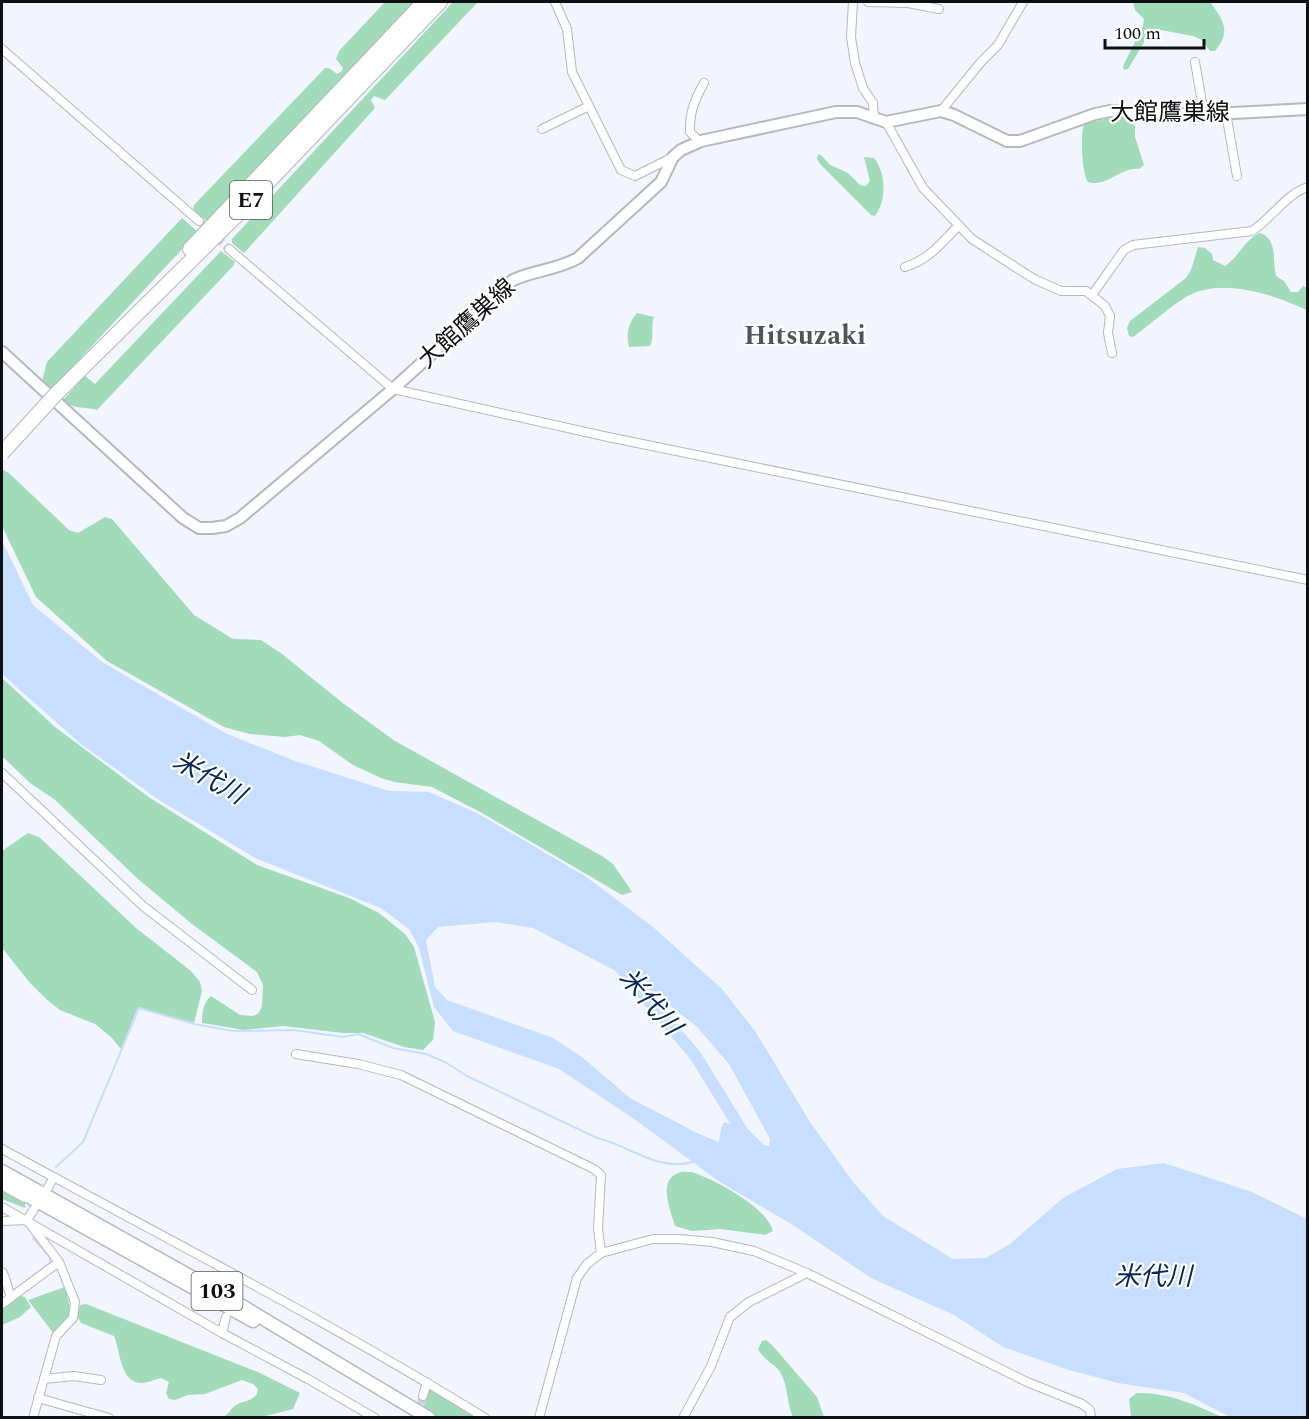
<svg xmlns="http://www.w3.org/2000/svg" width="1309" height="1419" viewBox="0 0 1309 1419" font-family="Spectral,'Noto Sans JP',serif">
<style>
.green{fill:#a1dbb9}
.water{fill:#c8defe;fill-rule:evenodd}
.lines{fill:none;stroke-linecap:round;stroke-linejoin:round}
.stream{stroke:#c8defe;stroke-width:2}
.river{stroke:#c8defe;stroke-width:12}
.minor-tunnel{stroke:#d0d2db;stroke-width:8;stroke-dasharray:8 4;stroke-linecap:butt}
.minor-casing{stroke:#b5b7c1;stroke-width:10}
.secondary-casing{stroke:#b5b7c1;stroke-width:14}
.trunk-casing{stroke:#b5b7c1;stroke-width:15}
.motorway-casing{stroke:#b5b7c1;stroke-width:16}
.minor{stroke:#fff;stroke-width:8}
.secondary{stroke:#fff;stroke-width:10}
.trunk{stroke:#fff;stroke-width:12}
.motorway{stroke:#fff;stroke-width:14}
.motorway-bridge-casing{stroke:#b5b7c1;stroke-width:16;stroke-linecap:butt}
.motorway-bridge{stroke:#fff;stroke-width:14}
.labels{text-anchor:middle;dominant-baseline:central;stroke-width:4.5;stroke-linejoin:round;paint-order:stroke}
.shield{fill:#fff;stroke:#565759;stroke-width:1.5}
.shield-label{font-size:22px;font-weight:bold;fill:#0e0f12}
.street-label{font-size:24px;fill:#0e0f12;stroke:#fff}
.water-label{font-size:26px;font-style:italic;fill:#052856;stroke:#fff}
.quarter-label{font-size:27px;font-weight:bold;fill:#52535c;stroke:#fff}
</style>
<rect width="100%" height="100%" fill="#f2f4fe"/>
<!-- green -->
<g class="green">
<polygon points="385,2 415,2 207,221 193,210 194,205 325,68 329,68 337,74 342,71 343,68 336,59 339,51"/>
<polygon points="453,2 478,2 385,100 374,96 371,100 375,108 244,253 232,243 232,239"/>
<path d="M1133,2H1210C1223,20 1232,31 1215,51H1210L1202,40L1193,36L1155,29L1146,39L1128,69L1125,70L1123,68L1124,64L1143,26L1144,19L1135,10Z"/>
<path d="M1118,116L1129,119L1135,126V137L1144,165L1139,169C1121,167 1106,188 1088,182C1082,173 1080,136 1084,124Z"/>
<path d="M818,154L822,156L830,165L848,173L860,185L866,186L870,181L864,157L874,158C886,173 887,201 875,216L871,215L821,165L817,159Z"/>
<polygon points="182,218 198,232 51,390 42,381 47,362"/>
<path d="M1260,233C1278,239 1272,260 1276,276L1284,281L1291,292H1298L1303,286L1307,288V310C1274,295 1221,276 1186,297C1168,308 1151,324 1133,337L1129,336L1127,328L1130,321L1186,278L1191,270L1198,247L1205,248L1212,254L1213,260L1225,266C1239,257 1244,240 1260,233Z"/>
<path d="M221,251L235,262L234,265L97,410C83,406 74,410 63,400L85,376L95,384Z"/>
<path d="M637,313L654,317C650,327 655,336 650,346L629,347C626,333 628,324 637,313Z"/>
<polygon points="2,469 10,474 69,530 78,533 105,517 112,519 194,615 233,639 261,640 282,654 344,704 395,741 602,856 613,864 632,892 622,895 482,813 432,787 394,782 381,778 353,765 319,741 300,735 285,737 250,734 224,727 107,661 36,597 2,526"/>
<path d="M2,678L55,727L150,798L257,865L349,898L379,913L405,934L414,947L435,1022L433,1040L423,1050L404,1047L363,1033H343L283,1026L244,1030L202,1023C202,1013 203,1003 211,996L240,1015L253,1016L259,1013L262,1006L263,985L257,972L192,924L138,879L54,799L30,783L2,756Z"/>
<polygon points="28,833 39,837 136,928 191,971 200,982 202,991 194,1023 138,1007 121,1049 111,1037 95,1024 60,1010 46,999 30,983 3,949 2,935 2,851"/>
<path d="M692,1172C715,1180 767,1207 773,1231L765,1235L720,1229L692,1231L675,1226C671,1211 657,1181 678,1173C682,1171 688,1172 692,1172Z"/>
<polygon points="2,1190 25,1202 25,1208 2,1199"/>
<path d="M65,1287C72,1313 73,1315 54,1334L28,1300Z"/>
<polygon points="19,1295 25,1297 31,1307 20,1317 2,1325 2,1306"/>
<path d="M86,1304L260,1373L300,1393L293,1409L261,1417H222C229,1415 230,1409 236,1405C242,1401 249,1402 254,1397C257,1394 257,1394 258,1389L253,1384L242,1380L205,1394L188,1395L175,1400L169,1399L166,1393L169,1382L161,1378C155,1379 148,1383 142,1383C120,1384 120,1349 114,1336L81,1323L77,1316L80,1305Z"/>
<path d="M766,1340L772,1345L817,1397L824,1417H793C786,1402 789,1387 780,1372C774,1363 765,1362 758,1349L762,1341Z"/>
<polygon points="431,1388 481,1417 437,1417 423,1407 429,1390"/>
<path d="M1137,1393C1167,1392 1196,1405 1222,1417H1131L1129,1399Z"/>
</g>
<!-- water -->
<path class="water" d="M2,541L33,605L102,662L225,733L295,761L389,791L429,792L477,813L585,876L653,927L722,989L755,1031L810,1122L853,1182L883,1216L953,1259L986,1258L1010,1244L1063,1198L1117,1169L1164,1163L1252,1192L1307,1219V1417H1230L1184,1393L1118,1383L1069,1370L1003,1347L954,1315L871,1278L796,1227L720,1182L634,1119L559,1069L453,1031L434,1007L419,948L410,930L381,908L255,858L156,798L81,744L2,674ZM495,922L533,928L645,986L697,1027L729,1064L770,1139L769,1146L764,1145L749,1130L724,1122L721,1128L719,1142L699,1134L630,1098L582,1057L553,1038L447,1000L435,987L426,940L438,927Z"/>
<g class="lines">
<!-- stream -->
<g class="stream">
<path d="M56,1167L83,1142L139,1008L194,1024L234,1031L294,1030L343,1037L358,1034L393,1048L426,1054L445,1062L467,1076L597,1138C629,1145 657,1172 693,1162"/>
<polyline points="12,1292 50,1263 50,1257 33,1238"/>
</g>
<!-- river -->
<polyline class="river" points="618,965 695,1055 748,1141"/>
<!-- minor-tunnel -->
<g class="minor-tunnel">
<polyline points="199,221 229,249"/>
<polyline points="418,1416 423,1396"/>
</g>
<!-- minor casing -->
<g class="minor-casing">
<g id="minor">
<polyline points="555,2 567,29 572,72 621,170 635,176 673,157"/>
<polyline points="853,2 851,37 855,63 863,88 873,103 874,117"/>
<polyline points="868,2 908,3 939,9"/>
<polyline points="2,49 199,221"/>
<polyline points="1195,62 1204,114"/>
<polyline points="941,111 981,62 998,45 1023,2"/>
<polyline points="1226,113 1237,176"/>
<polyline points="886,122 923,188 972,239 1034,279 1061,291 1086,291 1105,306 1110,316 1108,333 1112,353"/>
<polyline points="542,129 589,106"/>
<path d="M699,141L690,132C689,113 695,99 704,83"/>
<polyline points="229,249 393,389 608,437 1308,580"/>
<path d="M905,267C928,260 942,243 958,226"/>
<path d="M1092,295L1124,250L1133,245L1252,231C1271,219 1287,193 1308,187"/>
<polyline points="2,773 143,906 252,990"/>
<polyline points="296,1054 358,1064 401,1075 594,1169 601,1175 598,1228 601,1253 653,1239 679,1239 712,1242 754,1251 807,1273 1027,1382 1082,1404 1090,1410 1091,1418"/>
<path d="M2,1149C163,1237 328,1321 485,1418"/>
<polyline points="47,1189 54,1177"/>
<polyline points="2,1207 222,1333 308,1379 375,1418"/>
<polyline points="2,1221 27,1220 34,1209"/>
<polyline points="30,1224 59,1262 75,1302 73,1318 56,1336 33,1418"/>
<path d="M2,1272C7,1279 7,1288 11,1297"/>
<polyline points="233,1292 238,1276"/>
<polyline points="2,1304 59,1262"/>
<polyline points="222,1333 226,1317"/>
<polyline points="44,1379 74,1376 101,1380"/>
<polyline points="423,1396 427,1382"/>
<polyline points="38,1398 109,1418"/>
<polyline points="539,1418 577,1278 587,1264 601,1253"/>
<polyline points="683,1418 711,1366 730,1317 749,1302 807,1273"/>
</g>
</g>
<!-- secondary casing -->
<g class="secondary-casing">
<path id="secondary" d="M2,352L183,518L199,528H212L226,526L240,518L393,389L513,280C535,270 557,270 578,258L661,182L673,157L681,150L701,141L836,112H857L886,122L941,111L954,115L1007,141H1020L1095,114L1110,111L1195,115L1308,109"/>
</g>
<!-- trunk casing -->
<g class="trunk-casing">
<g id="trunk">
<polyline points="2,1171 222,1294 429,1418"/>
<polyline points="17,1190 253,1321"/>
</g>
</g>
<!-- motorway casing -->
<g class="motorway-casing">
<g id="motorway">
<polyline points="190,249 424,2"/>
<polyline points="56,394 238,214 440,2"/>
<polyline points="2,1182 25,1195"/>
</g>
</g>
<!-- minor -->
<use href="#minor" class="minor"/>
<!-- secondary -->
<use href="#secondary" class="secondary"/>
<!-- trunk -->
<use href="#trunk" class="trunk"/>
<!-- motorway -->
<use href="#motorway" class="motorway"/>
<!-- motorway-bridge casing -->
<g class="motorway-bridge-casing">
<polyline id="motorway-bridge" points="2,453 56,394"/>
</g>
<!-- motorway-bridge -->
<use href="#motorway-bridge" class="motorway-bridge"/>
</g>
<g class="labels">
<!-- shield labels -->
<g class="shield">
<rect x="230" y="181" width="42" height="38" rx="4.5"/>
<rect x="191.5" y="1272" width="51" height="38" rx="4.5"/>
</g>
<g class="shield-label">
<text x="251" y="200">E7</text>
<text x="217" y="1291">103</text>
</g>
<!-- street labels -->
<g class="street-label">
<text x="1170" y="113">大館鷹巣線</text>
<text transform="translate(467 324) rotate(-42)">大館鷹巣線</text>
</g>
<!-- water labels -->
<g class="water-label">
<text transform="translate(209 778) rotate(30)">米代川</text>
<text transform="translate(650 1002) rotate(49)">米代川</text>
<text x="1153" y="1277">米代川</text>
</g>
<!-- quarter labels -->
<g class="quarter-label">
<text x="805" y="336">Hitsuzaki</text>
</g>
</g>
<!-- border -->
<rect width="1309" height="1419" fill="none" stroke="#0e0f12" stroke-width="6"/>
<!-- scale -->
<path d="M1105 39v9h99v-9" fill="none" stroke="#0e0f12" stroke-width="3"/>
<text x="1114" y="39" font-size="18" fill="#0e0f12" stroke="#ffffff" stroke-width="4.5" paint-order="stroke">100 m</text>
</svg>
